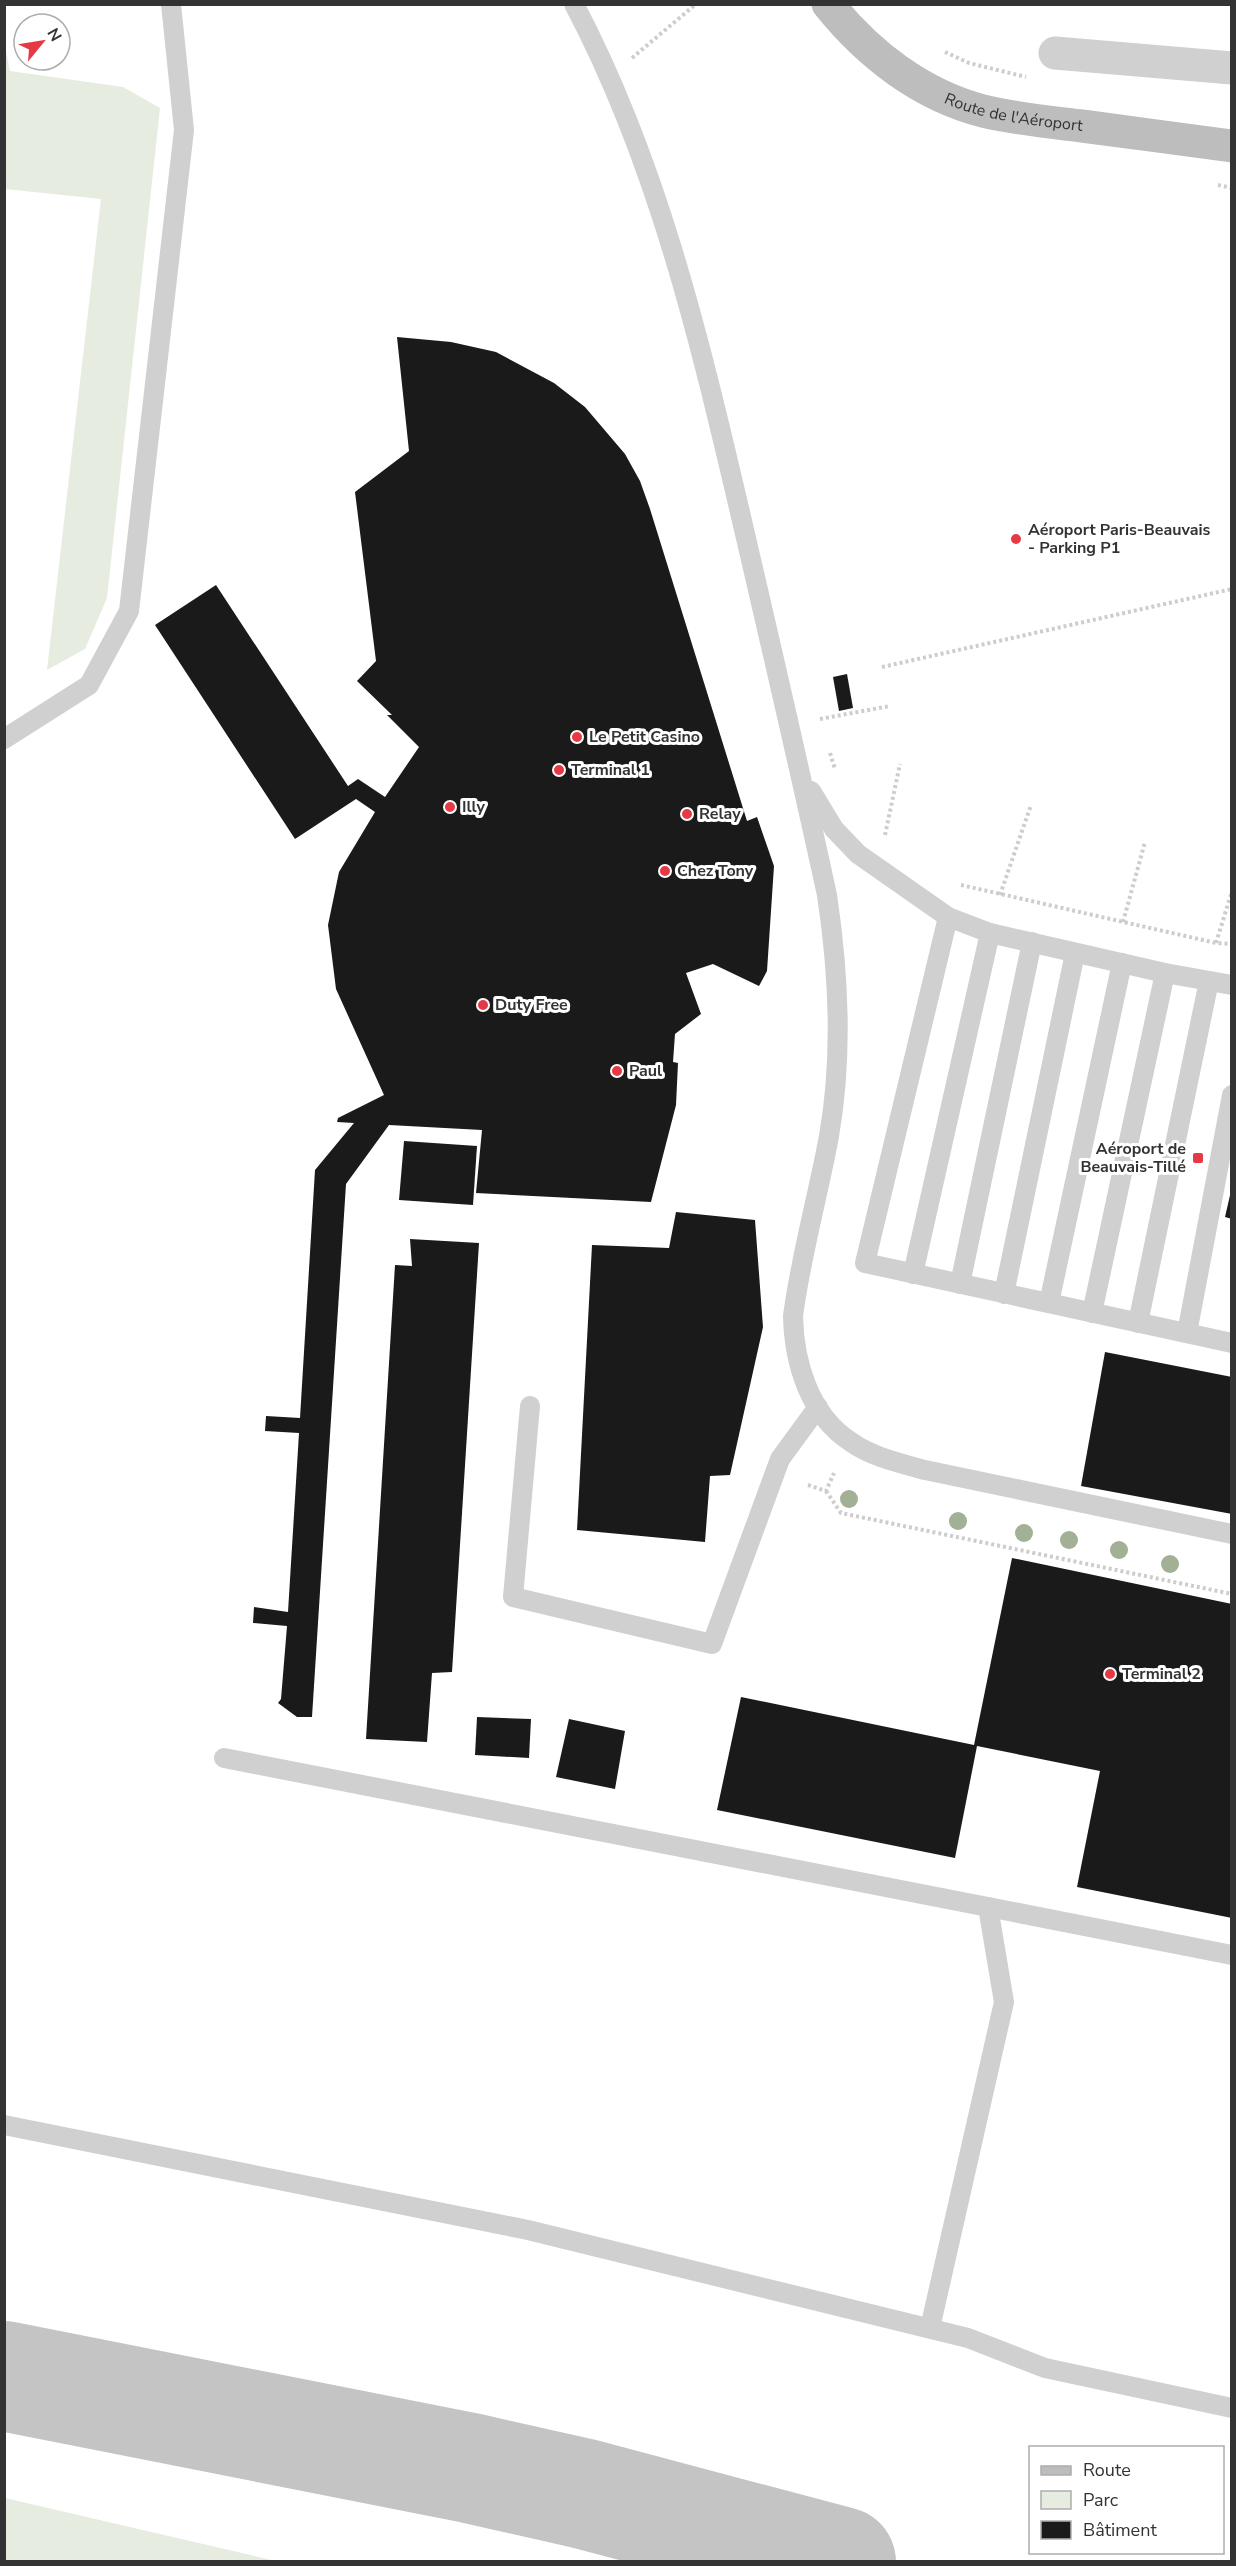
<svg xmlns="http://www.w3.org/2000/svg" width="1236" height="2566" viewBox="0 0 1236 2566" font-family="'Nunito Sans',sans-serif">
<style>
.green{fill:#e6ecdf}
.lines{fill:none;stroke-linecap:round;stroke-linejoin:round}
.taxiway{stroke:#c4c4c4;stroke-width:110}
.building{fill:#1a1a1a}
.path{stroke:#cdcdcd;stroke-width:4;stroke-dasharray:3 3;stroke-linecap:butt}
.lane{stroke:#d0d0d0;stroke-width:20}
.street{stroke:#d0d0d0;stroke-width:33}
.secondary{stroke:#bdbdbd;stroke-width:33}
.tree{fill:#a2b095}
.poi-dot{fill:#e63946;stroke:#fff;stroke-width:2}
.labels{text-anchor:middle;dominant-baseline:central;stroke-width:6;stroke-linejoin:round;paint-order:stroke}
.street-label{font-size:16px;fill:#333;stroke:#fff}
.poi-label{font-size:16px;font-weight:bold;fill:#333;stroke:#fff;text-anchor:start}
</style>
<rect width="100%" height="100%" fill="#fff"/>
<!-- green -->
<g class="green">
<polygon points="4,41 10,71 123,87 160,108 107,598 85,649 47,670 101,199 5,189"/>
<polygon points="5,2498 276,2561 5,2561"/>
</g>
<g class="lines">
<!-- taxiway -->
<polyline class="taxiway" points="4,2376 470,2468 585,2494 841,2562"/>
</g>
<!-- building -->
<g class="building">
<polygon points="397,337 451,342 496,352 554,383 585,407 625,454 640,481 650,509 747,821 757,817 774,866 767,971 759,986 713,964 686,973 701,1014 675,1034 673,1062 678,1063 676,1105 651,1202 476,1193 482,1130 389,1125 346,1184 312,1717 297,1717 278,1703 281,1699 287,1626 253,1623 254,1607 288,1612 299,1433 265,1431 266,1416 300,1418 315,1170 354,1123 337,1122 338,1118 384,1095 336,989 328,925 339,872 375,812 356,799 295,839 155,625 216,585 348,786 358,779 385,797 419,747 387,715 392,715 357,681 376,661 355,492 409,451"/>
<polygon points="847,674 853,708 839,711 833,677"/>
<polygon points="404,1141 477,1146 473,1205 399,1200"/>
<polygon points="1231,1191 1232,1191 1232,1219 1225,1217"/>
<polygon points="676,1212 755,1220 763,1327 730,1475 710,1476 705,1542 577,1530 592,1245 669,1248"/>
<polygon points="410,1239 479,1243 452,1672 432,1673 427,1742 366,1739 395,1265 412,1266"/>
<polygon points="1105,1352 1232,1377 1232,1514 1081,1486"/>
<polygon points="1012,1558 1232,1604 1232,1918 1077,1887 1100,1771 977,1746 955,1858 717,1810 741,1697 974,1745"/>
<polygon points="477,1717 531,1719 529,1758 475,1755"/>
<polygon points="569,1719 625,1731 615,1789 556,1777"/>
</g>
<g class="lines">
<!-- path -->
<g class="path">
<polyline points="945,52 969,63 1026,77"/>
<polyline points="632,58 696,4"/>
<polyline points="1218,185 1232,188"/>
<polyline points="882,667 1232,589"/>
<polyline points="820,719 890,706"/>
<polyline points="830,753 835,769"/>
<polyline points="885,835 900,764"/>
<polyline points="961,885 1216,943 1232,944"/>
<polyline points="1000,895 1031,805"/>
<polyline points="1123,922 1145,842"/>
<polyline points="1216,943 1232,891"/>
<polyline points="808,1485 826,1491 834,1473"/>
<polyline points="826,1491 841,1513 1232,1594"/>
</g>
<!-- lane -->
<g class="lane">
<path d="M574,4C657,161 699,337 739,508C769,637 799,766 827,895C839,975 843,1056 829,1136C818,1196 801,1255 793,1316C794,1362 809,1415 851,1442C872,1457 900,1463 925,1470L1232,1534"/>
<polyline points="4,739 89,685 129,611 184,130 171,4"/>
<polyline points="811,791 834,829 858,854 948,917 990,933 1165,973 1232,985"/>
<polyline points="948,917 865,1263 1232,1343"/>
<polyline points="913,1274 990,933"/>
<polyline points="960,1284 1032,942"/>
<polyline points="1004,1294 1075,953"/>
<polyline points="1049,1303 1122,963"/>
<polyline points="1092,1313 1165,973"/>
<polyline points="1138,1323 1209,981"/>
<polyline points="1187,1333 1232,1095"/>
<polyline points="530,1406 513,1597 712,1644 780,1459 818,1407"/>
<polyline points="224,1758 988,1907 1004,2002 930,2328"/>
<polyline points="988,1907 1232,1955"/>
<polyline points="4,2125 528,2230 968,2338 1045,2368 1232,2408"/>
</g>
<!-- street -->
<polyline class="street" points="1055,53 1232,68"/>
<!-- secondary -->
<path class="secondary" id="s1" d="M828,4C868,54 921,95 983,111C1016,119 1049,122 1082,126C1132,133 1182,139 1232,146"/>
</g>
<!-- trees -->
<g class="tree">
<circle cx="849" cy="1499" r="9"/>
<circle cx="958" cy="1521" r="9"/>
<circle cx="1024" cy="1533" r="9"/>
<circle cx="1069" cy="1540" r="9"/>
<circle cx="1119" cy="1550" r="9"/>
<circle cx="1170" cy="1564" r="9"/>
</g>
<!-- markers -->
<g class="poi-dot">
<circle cx="1016" cy="539" r="6"/>
<circle cx="577" cy="737" r="6"/>
<circle cx="559" cy="770" r="6"/>
<circle cx="450" cy="807" r="6"/>
<circle cx="687" cy="814" r="6"/>
<circle cx="665" cy="871" r="6"/>
<circle cx="483" cy="1005" r="6"/>
<circle cx="617" cy="1071" r="6"/>
<rect x="1192" y="1152" width="12" height="12" rx="3"/>
<circle cx="1110" cy="1674" r="6"/>
</g>
<g class="labels">
<!-- street labels -->
<g class="street-label">
<text stroke="none"><textPath href="#s1" startOffset="222">Route de l'Aéroport</textPath></text>
</g>
<!-- poi labels -->
<g class="poi-label">
<text x="1028" y="530">Aéroport Paris-Beauvais<tspan x="1028" dy="18">- Parking P1</tspan></text>
<text x="589" y="737">Le Petit Casino</text>
<text x="571" y="770">Terminal 1</text>
<text x="462" y="807">Illy</text>
<text x="699" y="814">Relay</text>
<text x="677" y="871">Chez Tony</text>
<text x="495" y="1005">Duty Free</text>
<text x="629" y="1071">Paul</text>
<text x="1186" y="1149" text-anchor="end">Aéroport de<tspan x="1186" dy="18">Beauvais-Tillé</tspan></text>
<text x="1122" y="1674">Terminal 2</text>
</g>
</g>
<!-- border -->
<rect width="1236" height="2566" fill="none" stroke="#333333" stroke-width="12"/>
<!-- legend -->
<rect x="1029" y="2446" width="195" height="108" fill="#ffffff" stroke="#adadad" stroke-width="1.5"/>
<rect x="1041" y="2466" width="30" height="9" fill="#bdbdbd" stroke="#adadad" stroke-width="1.5"/>
<text x="1083" y="2476" font-size="18" fill="#333333">Route</text>
<rect x="1041" y="2491" width="30" height="18" fill="#e6ecdf" stroke="#adadad" stroke-width="1.5"/>
<text x="1083" y="2506" font-size="18" fill="#333333">Parc</text>
<rect x="1041" y="2521" width="30" height="18" fill="#1a1a1a" stroke="#adadad" stroke-width="1.5"/>
<text x="1083" y="2536" font-size="18" fill="#333333">Bâtiment</text>
<!-- north arrow -->
<g transform="translate(42 42) rotate(60)"><circle r="28" fill="#ffffff" stroke="#adadad" stroke-width="1.5"/>
<path d="M0-4.5L10 22L0 15L-10 22Z" fill="#e63946"/>
<text y="-9" font-size="16" font-weight="bold" text-anchor="middle" fill="#333333">N</text>
</g>
</svg>
